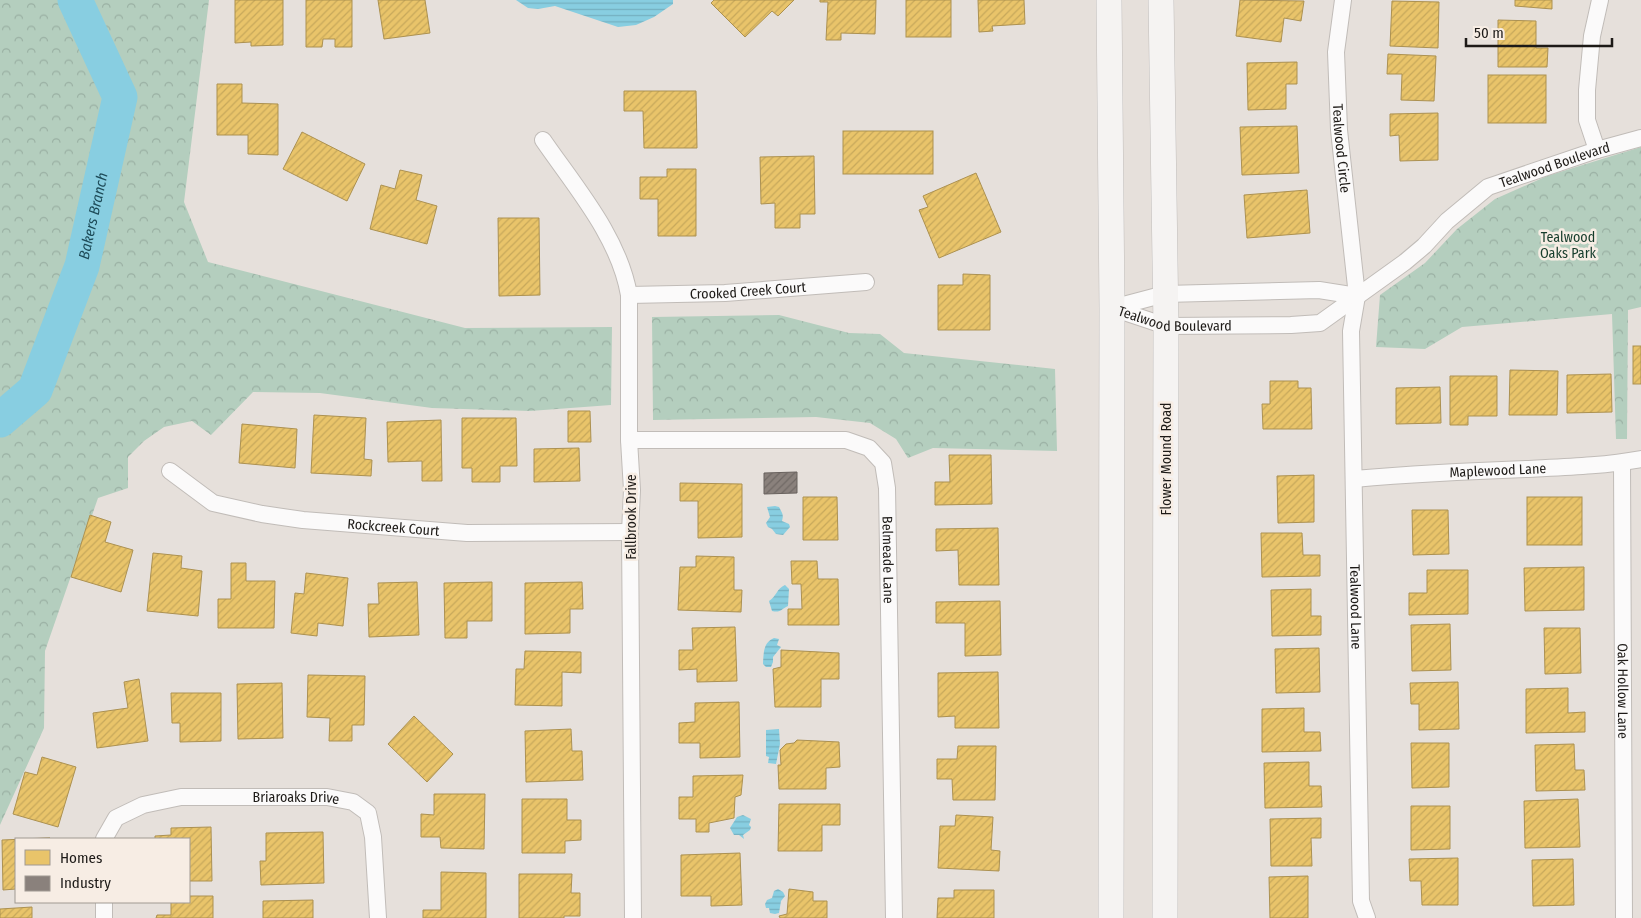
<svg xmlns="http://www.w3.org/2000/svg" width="1641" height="918" viewBox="0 0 1641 918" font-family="'Fira Sans Condensed',sans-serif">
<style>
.forest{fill:url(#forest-crowns)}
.water{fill:url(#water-rules)}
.homes{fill:url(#homes-hatch);stroke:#ac9151}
.industry{fill:url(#industry-hatch);stroke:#69625e}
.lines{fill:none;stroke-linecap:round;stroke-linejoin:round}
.river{stroke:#88cee1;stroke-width:35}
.street-casing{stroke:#c1bcb8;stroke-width:18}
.primary-casing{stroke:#c0bdbb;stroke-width:26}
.street{stroke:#fbfafa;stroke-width:16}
.primary{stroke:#f5f3f2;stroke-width:25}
.labels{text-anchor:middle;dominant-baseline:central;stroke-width:5;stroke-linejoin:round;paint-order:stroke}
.street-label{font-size:14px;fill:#1d1a17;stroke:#f7ede4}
.park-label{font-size:14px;fill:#163d2c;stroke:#f7ede4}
.water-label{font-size:15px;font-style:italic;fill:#1d4a57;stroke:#f7ede4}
</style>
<defs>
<pattern id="forest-crowns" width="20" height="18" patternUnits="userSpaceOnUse" patternTransform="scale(1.25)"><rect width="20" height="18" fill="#b4cebe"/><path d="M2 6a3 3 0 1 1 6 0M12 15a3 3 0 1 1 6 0" fill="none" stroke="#9ab0a3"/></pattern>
<pattern id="water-rules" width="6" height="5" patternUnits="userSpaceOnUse" patternTransform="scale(1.25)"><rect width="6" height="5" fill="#88cee1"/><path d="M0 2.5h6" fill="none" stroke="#75b0c0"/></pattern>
<pattern id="homes-hatch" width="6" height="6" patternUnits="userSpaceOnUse" patternTransform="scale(1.25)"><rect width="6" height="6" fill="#e9c46a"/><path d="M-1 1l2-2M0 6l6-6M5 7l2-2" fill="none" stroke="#c7a85b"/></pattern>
<pattern id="industry-hatch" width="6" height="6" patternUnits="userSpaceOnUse" patternTransform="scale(1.25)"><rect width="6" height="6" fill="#8a817c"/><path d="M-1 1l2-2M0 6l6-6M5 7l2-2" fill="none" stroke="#706965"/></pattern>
</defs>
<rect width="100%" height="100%" fill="#e6e0db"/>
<!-- forest -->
<g class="forest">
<polygon points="0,0 209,0 184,202 208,262 465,328 612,327 611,405 530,411 432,408 320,393 253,392 211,435 192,421 164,427 144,441 128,457 128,488 98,498 45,651 44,728 0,825"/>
<polygon points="1641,147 1641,307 1628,310 1627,439 1616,439 1612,314 1462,327 1425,349 1376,347 1380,295 1425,263 1457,229 1495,199 1547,176"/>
<polygon points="779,315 849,333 880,334 904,353 1055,369 1057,451 933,448 908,458 896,439 870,423 816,417 653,420 652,317"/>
</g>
<!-- water -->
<g class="water">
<polygon points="516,0 673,0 673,4 654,17 636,25 618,27 555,6 538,9 528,8"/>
<path d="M775,506L779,507C782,513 784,514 782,521L789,524L790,527L783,535L776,534L772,529L768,527L766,523L770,517L767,507Z"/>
<path d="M785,585L789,589L788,606C781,609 781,613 772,611L769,601C776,597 777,588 785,585Z"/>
<path d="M774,638L779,639L777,645L781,647L773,657V662L771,667H766L763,664C764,652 763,643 774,638Z"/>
<polygon points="779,729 780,744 776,764 768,763 769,757 766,756 766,730"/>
<polygon points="743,815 751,819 749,825 751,827 750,830 743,835 744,839 739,835 734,835 730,828 737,817"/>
<polygon points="778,889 783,892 785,896 781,901 779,913 775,914 770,913 769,908 766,908 765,904 767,900 772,898 774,891"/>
</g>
<!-- homes -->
<g class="homes">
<polygon points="235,0 283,0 283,45 251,46 251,42 235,43"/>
<polygon points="306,0 352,0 352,47 335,47 335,39 323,39 322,47 306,47"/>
<polygon points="378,0 425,0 430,33 384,39"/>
<polygon points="714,0 794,0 778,16 772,11 745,37 711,3"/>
<polygon points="820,0 876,0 875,34 841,33 841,40 826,40 828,2 820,2"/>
<rect x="906" y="0" width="45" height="37"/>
<polygon points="978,0 1024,0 1025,24 992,26 993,31 979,32"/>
<polygon points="1240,0 1304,1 1301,21 1284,18 1281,42 1236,36"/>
<polygon points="1515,0 1552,0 1552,9 1515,6"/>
<polygon points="1392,1 1439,2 1438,48 1390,46"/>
<polygon points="1498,20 1536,21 1536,48 1548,48 1547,67 1498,67"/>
<polygon points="1388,54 1436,56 1434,101 1401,100 1402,74 1387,74"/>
<polygon points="1297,62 1297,84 1286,84 1286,109 1248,110 1247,63"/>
<rect x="1488" y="75" width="58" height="48"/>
<polygon points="217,84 242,84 242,103 278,104 278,155 248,154 248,135 217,135"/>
<polygon points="624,91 696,91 697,148 644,148 643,111 624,111"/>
<polygon points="1438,113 1438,160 1400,161 1399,135 1390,136 1390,114"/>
<polygon points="1297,126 1299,173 1242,175 1240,127"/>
<rect x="843" y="131" width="90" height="43"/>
<polygon points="302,132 365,164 347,201 283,169"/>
<polygon points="814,156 815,214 800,214 800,228 775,228 775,203 761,204 760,157"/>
<polygon points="667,169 696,169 696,236 658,236 658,199 640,199 640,177 667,177"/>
<polygon points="400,170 422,175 416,200 437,206 427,244 370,229 381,185 395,189"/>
<polygon points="976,173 1001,232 939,258 919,210 928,207 923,196"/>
<polygon points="1307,190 1310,233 1247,238 1244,195"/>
<polygon points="498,218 539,218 540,295 499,296"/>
<polygon points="963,274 990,275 990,330 938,330 938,285 963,285"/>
<rect x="1633" y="346" width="8" height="38"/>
<polygon points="1510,370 1558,371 1557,415 1509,415"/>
<polygon points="1611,374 1612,412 1567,413 1567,375"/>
<polygon points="1450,376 1497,376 1497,416 1468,416 1468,425 1450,425"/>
<polygon points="1270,381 1298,381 1298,388 1311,388 1312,429 1263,429 1262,404 1270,404"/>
<polygon points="1440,387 1441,423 1396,424 1396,388"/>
<polygon points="568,411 590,411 591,442 568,442"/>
<polygon points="314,415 366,418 364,459 372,460 371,476 311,473"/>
<polygon points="462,418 516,418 517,466 500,466 500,482 472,482 472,468 462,468"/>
<polygon points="441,420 442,481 422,481 422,461 388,462 387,422"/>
<polygon points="242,424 297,429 295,468 239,463"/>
<polygon points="579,448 580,481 534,482 534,449"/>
<polygon points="949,455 991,455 992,504 935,505 935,482 950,482"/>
<polygon points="1314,475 1314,522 1278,523 1277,476"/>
<polygon points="680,483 742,484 742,537 698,538 698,501 680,501"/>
<polygon points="803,497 837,497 838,540 803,540"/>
<rect x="1527" y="497" width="55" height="48"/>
<polygon points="1412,510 1448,510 1449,554 1413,555"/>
<polygon points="90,515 111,522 105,542 133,550 121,592 71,577"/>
<polygon points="998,528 999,585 959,585 958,550 936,551 936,529"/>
<polygon points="1261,533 1302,533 1303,555 1320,555 1320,576 1262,577"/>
<polygon points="153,553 182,556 181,568 202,571 198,616 147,611"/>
<polygon points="696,556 734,557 734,590 742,590 741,612 678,610 680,567 696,567"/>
<polygon points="791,561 817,561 818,579 838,579 839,625 788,625 788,609 802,609 801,584 792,584"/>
<polygon points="231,563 246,563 246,581 275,581 274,628 218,628 218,599 231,599"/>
<polygon points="1584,567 1584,610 1525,611 1524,568"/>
<polygon points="1427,570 1468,570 1468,614 1409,615 1409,593 1427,593"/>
<polygon points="306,573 348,578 343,626 318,623 317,636 291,633 295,593 304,594"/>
<polygon points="417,582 419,635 369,637 368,604 379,604 378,583"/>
<polygon points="492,582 492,621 467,621 467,638 445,638 444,583"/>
<polygon points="582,582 583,609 570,609 570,633 525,634 525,583"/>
<polygon points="1311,589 1311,616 1321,616 1321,635 1272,636 1271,590"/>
<polygon points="1000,601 1001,655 965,656 965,623 936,623 936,602"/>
<polygon points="1450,624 1451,670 1412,671 1411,625"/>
<polygon points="735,627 737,681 697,682 697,669 679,670 679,650 693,650 692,628"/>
<polygon points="1544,628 1580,628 1581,673 1545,674"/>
<polygon points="1319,648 1320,692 1276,693 1275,649"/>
<polygon points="781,650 839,653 839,679 821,679 821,707 775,707 773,669 781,667"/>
<polygon points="525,651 581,652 581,673 562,672 562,706 515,705 516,669 524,669"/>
<polygon points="998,672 999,728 955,728 955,716 938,717 938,673"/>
<polygon points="308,675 365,676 364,725 352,725 352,741 329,741 330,718 307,717"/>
<polygon points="139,679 148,741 97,748 93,713 128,708 124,682"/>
<polygon points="1458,682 1459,729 1419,730 1419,704 1411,704 1410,683"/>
<polygon points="282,683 283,738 238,739 237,684"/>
<polygon points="1568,688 1568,713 1585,712 1585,732 1526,733 1526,689"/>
<polygon points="171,693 221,693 221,741 180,742 180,723 172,723"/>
<polygon points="739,702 740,757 700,758 700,743 679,743 679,723 695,722 695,703"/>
<polygon points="1304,708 1304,732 1320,732 1321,751 1262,752 1262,709"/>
<polygon points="414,716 453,754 427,782 388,744"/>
<polygon points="571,729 572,751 582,751 583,780 526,782 525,731"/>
<polygon points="797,740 839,742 840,767 826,768 826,789 779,789 778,765 781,765 780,750 786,744 794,743"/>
<polygon points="1411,743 1449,743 1449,787 1412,788"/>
<polygon points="1574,744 1575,770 1584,770 1585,790 1536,791 1535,745"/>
<polygon points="958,746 996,746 995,800 953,800 952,779 937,779 937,759 957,759"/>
<polygon points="42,757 76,767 58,827 13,814 25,772 37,775"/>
<polygon points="1309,762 1309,786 1321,786 1322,807 1265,808 1264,763"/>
<polygon points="743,775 741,795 735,797 734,818 709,823 709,832 696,832 696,819 679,819 679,797 693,797 693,776"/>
<polygon points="434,794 485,794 484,849 441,848 440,837 421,837 421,814 434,815"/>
<polygon points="522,799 567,799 567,820 581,820 581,840 565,841 565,853 522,853"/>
<polygon points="1578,799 1580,847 1525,848 1524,801"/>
<polygon points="779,804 840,804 840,825 822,825 822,851 778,851"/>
<polygon points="1411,806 1450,806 1450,849 1411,850"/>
<polygon points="956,815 993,817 991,850 1000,851 999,871 938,868 940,826 955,826"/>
<polygon points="1321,818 1321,838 1311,838 1312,866 1271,866 1270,819"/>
<polygon points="211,827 212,881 189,881 189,839 155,839 155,836 171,835 171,828"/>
<polygon points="323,832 324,883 261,885 260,861 266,861 266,833"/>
<polygon points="50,838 16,839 16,889 3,890 2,840"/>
<polygon points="740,853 742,905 711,906 711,896 681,896 681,855"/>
<polygon points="1458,858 1458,905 1422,905 1421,881 1410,881 1409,859"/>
<polygon points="1573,859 1574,905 1533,906 1532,860"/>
<polygon points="441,872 486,873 486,918 423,918 423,910 441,910"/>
<polygon points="519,874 572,874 571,893 580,893 580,916 564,916 564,918 519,918"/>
<polygon points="1308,876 1308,918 1270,918 1269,877"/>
<polygon points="789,889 813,892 813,901 827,901 827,918 780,918 779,916 787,914"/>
<polygon points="954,890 994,890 994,918 937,918 938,898 954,898"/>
<polygon points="189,896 213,896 213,918 156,918 157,915 171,915 171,902 189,902"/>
<polygon points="313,900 313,918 263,918 263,901"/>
<polygon points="32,907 32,918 0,918 0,909"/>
</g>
<!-- industry -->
<polygon class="industry" points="797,472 797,493 764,494 764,473"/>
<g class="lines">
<!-- river -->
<path class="river" id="s1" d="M0,420L35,390L82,266L120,97L75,0"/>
<!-- street casing -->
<g class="street-casing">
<g id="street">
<path id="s2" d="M1343,0L1336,52L1339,130L1357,296L1351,331L1361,901L1367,918"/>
<path d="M543,140C576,188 619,237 629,295V440L632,490L630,532L633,918"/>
<polyline points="1597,150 1587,120 1587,90 1592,36 1600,0"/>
<path id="s3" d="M629,295L725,293L866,282"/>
<path id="s4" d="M1112,308L1166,326L1291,325L1320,323L1405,262L1424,246L1447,221L1488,187L1597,150L1641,138"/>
<polyline points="1112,308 1165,294 1319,290 1357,296"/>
<path id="s5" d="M629,440H846L869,448L883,463L887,488L894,918"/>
<path id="s6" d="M1622,463L1624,918"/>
<path id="s7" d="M170,471L213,503L262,514L303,520L467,533L630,532"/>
<path id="s8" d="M1354,479C1411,474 1469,471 1526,469C1565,467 1603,466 1641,459"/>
<path id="s9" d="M104,839L116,818L143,805L181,797H327L353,802L368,813L373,837L378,918"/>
<polyline points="104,902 104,918"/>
</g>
</g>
<!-- primary casing -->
<g class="primary-casing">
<g id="primary">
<polyline points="1109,0 1112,308 1111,918"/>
<polyline points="1161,0 1166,326 1165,918"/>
</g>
</g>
<!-- street -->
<use href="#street" class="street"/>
<!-- primary -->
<use href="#primary" class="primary"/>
</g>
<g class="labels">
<!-- street labels -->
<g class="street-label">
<text stroke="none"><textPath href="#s2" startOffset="149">Tealwood Circle</textPath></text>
<text stroke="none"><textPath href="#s4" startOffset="498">Tealwood Boulevard</textPath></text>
<text stroke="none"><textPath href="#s3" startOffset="119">Crooked Creek Court</textPath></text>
<text stroke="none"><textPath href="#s4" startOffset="65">Tealwood Boulevard</textPath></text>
<text transform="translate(1166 459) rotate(-90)">Flower Mound Road</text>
<text stroke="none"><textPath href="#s8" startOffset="144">Maplewood Lane</textPath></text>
<text transform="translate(631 517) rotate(-90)">Fallbrook Drive</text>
<text stroke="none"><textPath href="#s7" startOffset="236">Rockcreek Court</textPath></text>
<text stroke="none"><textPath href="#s5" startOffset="359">Belmeade Lane</textPath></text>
<text stroke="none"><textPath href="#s2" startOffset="609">Tealwood Lane</textPath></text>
<text stroke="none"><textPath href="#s6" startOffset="228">Oak Hollow Lane</textPath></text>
<text stroke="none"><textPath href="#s9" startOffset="208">Briaroaks Drive</textPath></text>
</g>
<!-- park labels -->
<g class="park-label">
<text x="1568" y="237">Tealwood<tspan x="1568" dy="16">Oaks Park</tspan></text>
</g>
<!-- water labels -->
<g class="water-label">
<text stroke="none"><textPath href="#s1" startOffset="230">Bakers Branch</textPath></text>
</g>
</g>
<!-- legend -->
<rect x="15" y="838" width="175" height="65" fill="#f7ede4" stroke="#a09992"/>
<rect x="25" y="850" width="25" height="15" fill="#e9c46a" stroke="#a09992"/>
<text x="60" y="863" font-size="15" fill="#1d1a17">Homes</text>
<rect x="25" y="876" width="25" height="15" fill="#8a817c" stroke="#a09992"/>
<text x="60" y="888" font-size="15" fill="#1d1a17">Industry</text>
<!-- scale -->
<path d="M1466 38v8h146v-8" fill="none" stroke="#1d1a17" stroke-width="2.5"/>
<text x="1474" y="38" font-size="15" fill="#1d1a17" stroke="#f7ede4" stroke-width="4" paint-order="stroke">50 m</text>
</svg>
